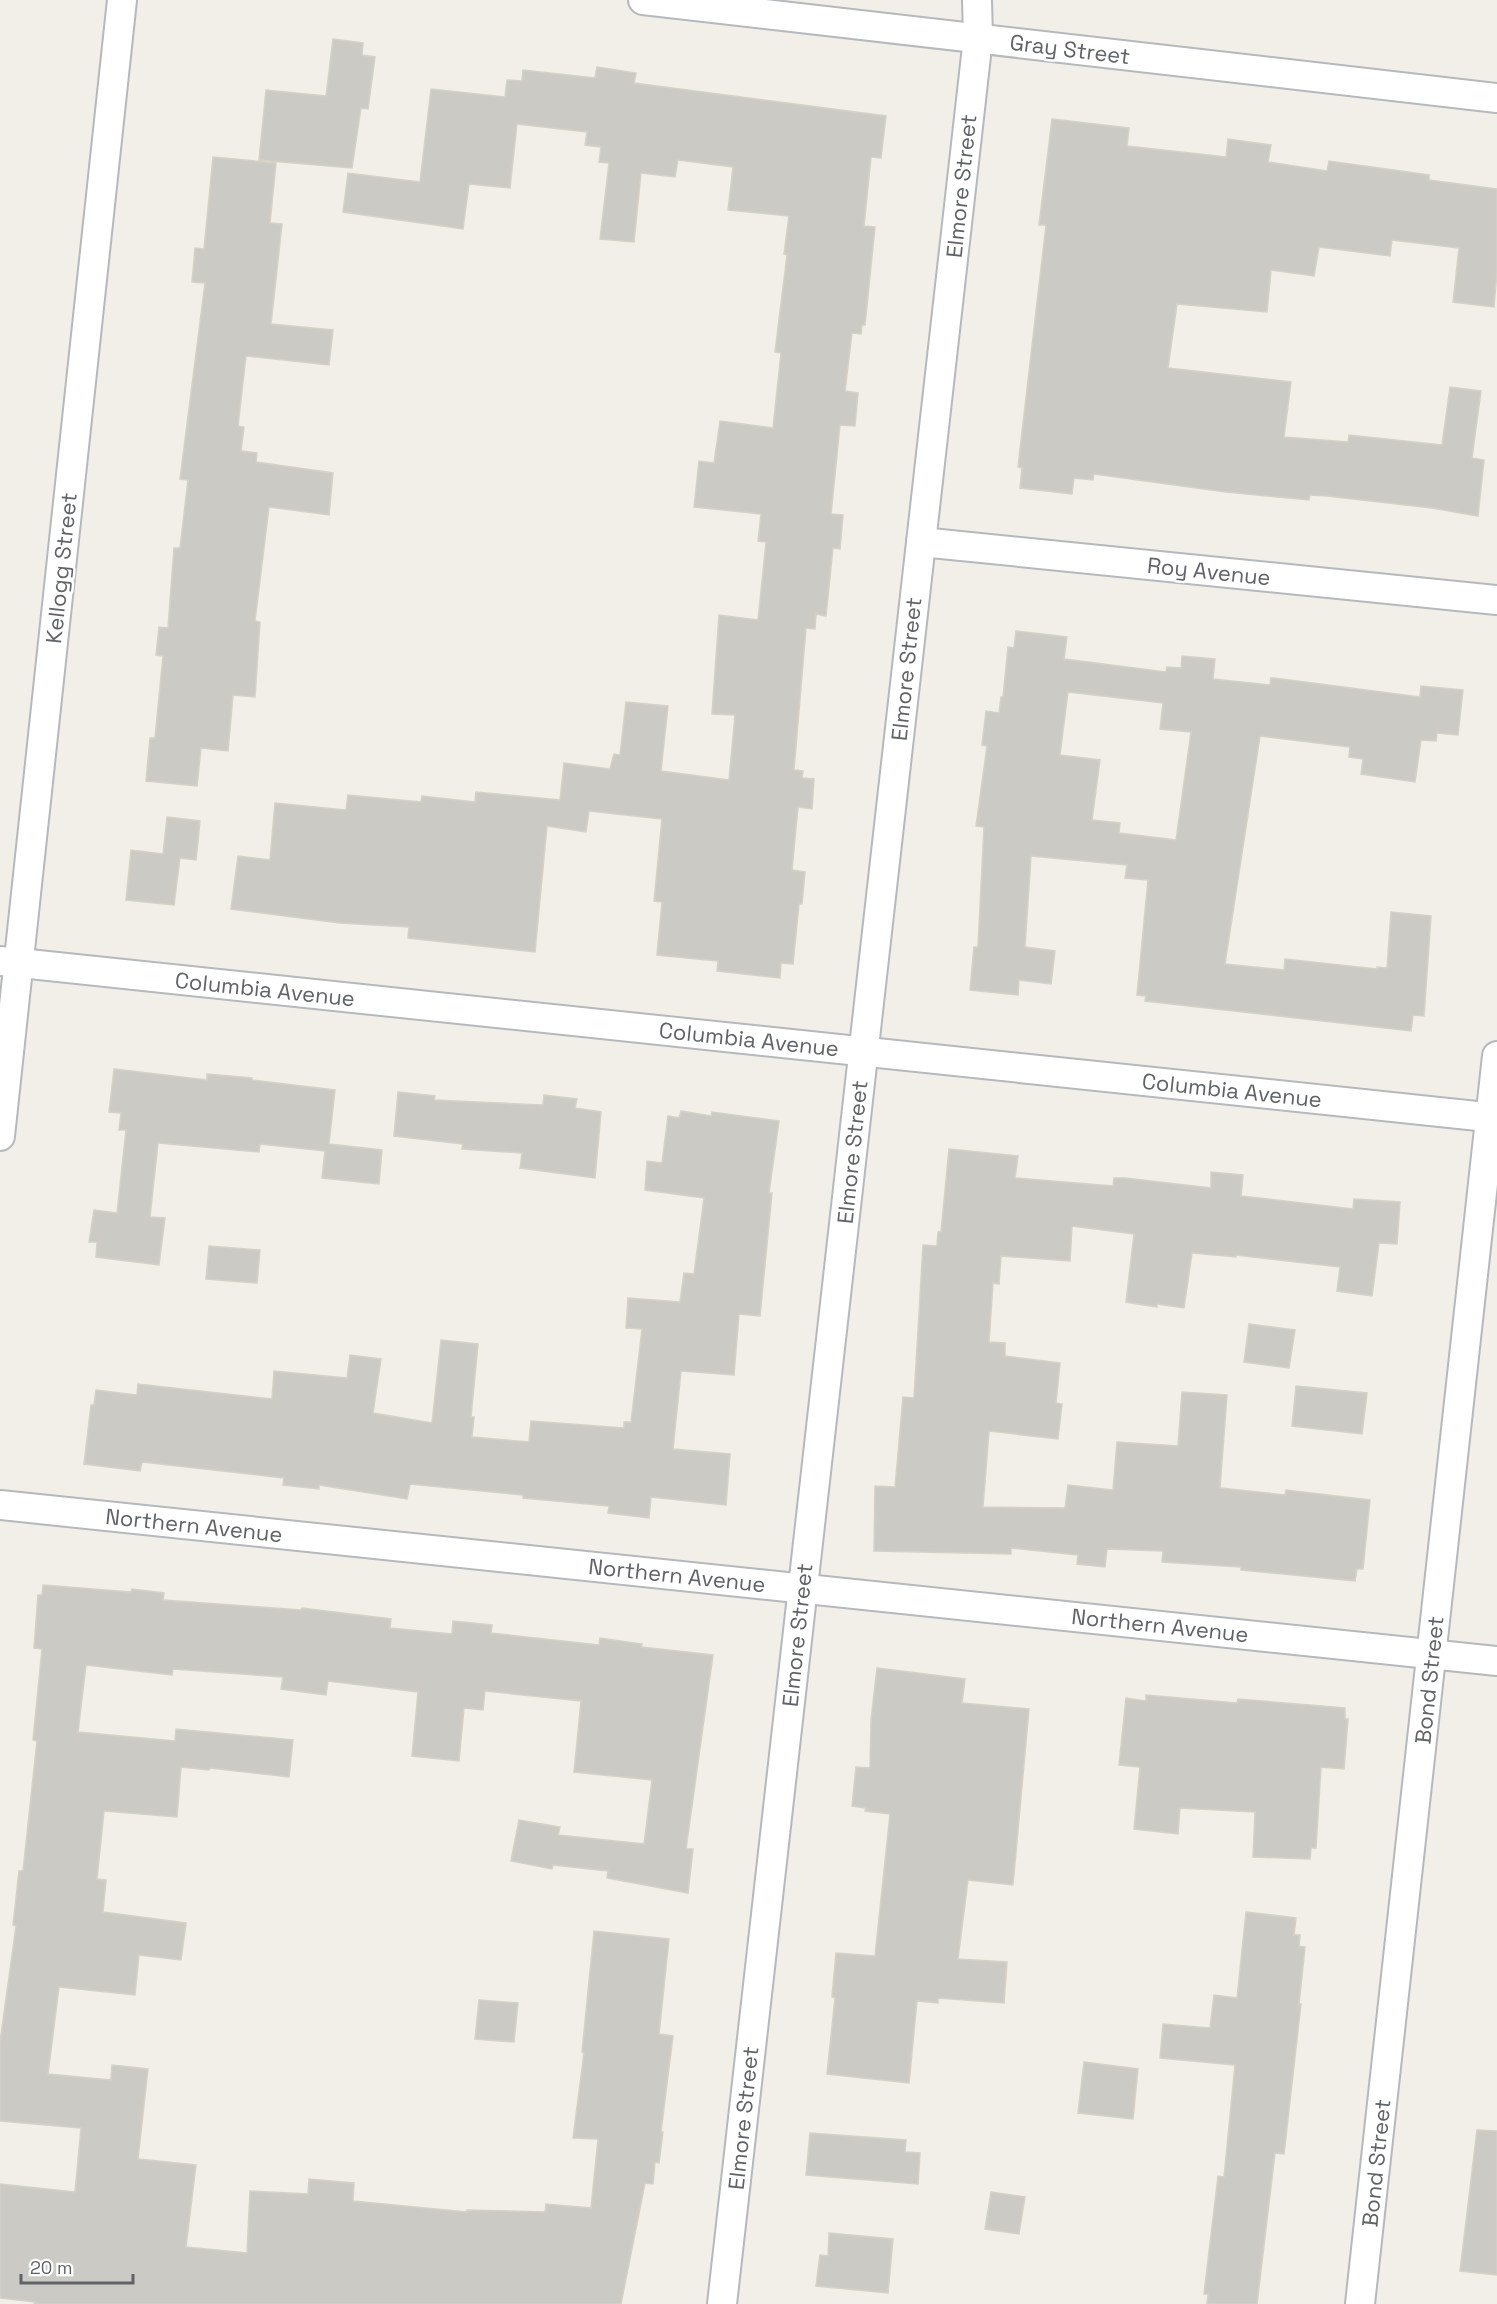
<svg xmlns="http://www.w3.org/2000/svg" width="1497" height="2304" viewBox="0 0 1497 2304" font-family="'Space Grotesk',sans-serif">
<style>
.building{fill:#cccac5;stroke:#d6d1c6;stroke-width:1.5;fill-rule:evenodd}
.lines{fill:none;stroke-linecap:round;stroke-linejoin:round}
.minor-casing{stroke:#b5b8bc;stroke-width:32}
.minor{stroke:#fff;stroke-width:28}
.labels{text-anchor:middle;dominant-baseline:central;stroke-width:5;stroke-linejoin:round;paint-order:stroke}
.street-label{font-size:22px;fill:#5f6368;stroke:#fff}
</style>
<rect width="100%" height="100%" fill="#f1efe8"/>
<!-- building -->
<g class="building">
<polygon points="333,39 363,43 362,55 375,57 368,109 361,108 352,168 259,160 266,90 326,96"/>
<polygon points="597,67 636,73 634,83 886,116 881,158 871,157 864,226 875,227 865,325 862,325 861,334 852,333 845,391 858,393 855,426 840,425 831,514 843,515 840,549 833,548 826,616 816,614 815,629 806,628 794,770 803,771 802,778 814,779 812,809 798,807 792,870 805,872 802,904 799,904 793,964 781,963 780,978 717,971 718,961 657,955 662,902 654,901 662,819 589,811 586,832 547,826 535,952 408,938 409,927 340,923 231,909 238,856 270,860 275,803 346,810 348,795 421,802 422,796 475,802 476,792 560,800 564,763 610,769 614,754 620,755 626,702 668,706 661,771 729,780 735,715 712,714 719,615 758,620 766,542 758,541 761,514 694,507 699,461 714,463 720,421 773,428 781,353 775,352 787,255 784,254 789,216 728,210 733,167 678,160 675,177 641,173 634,242 600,239 609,163 599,162 601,147 585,145 587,132 517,124 510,188 469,184 463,229 343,212 348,173 420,182 431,89 505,97 507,80 522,81 523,70 595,78"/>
<polygon points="1052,119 1129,128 1127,146 1226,157 1228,139 1271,145 1268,162 1327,171 1329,161 1429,175 1429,180 1497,189 1497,272 1494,307 1453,302 1459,248 1392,240 1390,256 1319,247 1314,276 1271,270 1267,312 1177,304 1168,368 1291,382 1284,437 1348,442 1349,435 1442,445 1450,387 1481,391 1472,458 1484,460 1478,516 1432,508 1327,496 1310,495 1309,500 1226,492 1094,474 1093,480 1074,478 1072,494 1020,488 1022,468 1018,467 1046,225 1039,225"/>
<polygon points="213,157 276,163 270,223 282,224 271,324 333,330 329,365 246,356 238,426 244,427 241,451 257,453 256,462 333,473 329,515 269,507 255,621 260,622 255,697 233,695 228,751 201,748 197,786 146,781 150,738 155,738 163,656 156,655 159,627 168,628 174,548 180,548 188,480 180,479 205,283 192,282 195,248 204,249"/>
<path d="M1016,631L1067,637L1064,659L1166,672L1167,667L1181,668L1182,656L1215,659L1213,679L1270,685L1271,678H1274L1420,697L1421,686L1463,690L1458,735L1437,733L1436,741L1421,740L1415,782L1361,774L1363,759L1349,757L1350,747L1260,736L1225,964L1284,970L1285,959L1377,969V967L1387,968L1391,912L1431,916L1424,1016L1413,1015L1411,1031L1145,1001L1146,996L1137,995L1148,880L1125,878L1127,865L1031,856L1025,947L1055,951L1051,984L1019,980L1018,995L970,990L974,947H978L984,827L976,826L987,746L982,745L986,711L999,713L1001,697H1003L1008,647L1014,648ZM1068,692L1163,703L1160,729L1191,732L1176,840L1119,833L1120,823L1092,820L1100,760L1060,755Z"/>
<polygon points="167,817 200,821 196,860 180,858 174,905 126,900 131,850 163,854"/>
<polygon points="114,1069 207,1080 207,1074 252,1078 252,1080 335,1090 329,1144 382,1150 379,1184 322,1178 325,1151 260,1144 259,1152 158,1143 150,1217 165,1218 159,1265 96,1257 97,1242 89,1242 94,1210 117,1213 126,1130 119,1130 121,1113 109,1112"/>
<polygon points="398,1092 435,1096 434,1100 543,1105 544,1095 577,1099 575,1108 601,1112 595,1178 520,1168 522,1153 462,1149 463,1144 394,1136"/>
<polygon points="681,1111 711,1116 712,1112 779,1121 769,1193 772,1193 760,1316 739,1314 734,1375 681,1371 673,1449 730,1454 726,1505 651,1497 649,1518 608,1513 609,1506 523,1498 523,1495 410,1484 407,1499 319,1485 319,1489 283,1485 284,1478 142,1462 140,1471 84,1464 91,1405 94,1405 96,1390 137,1395 138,1384 272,1399 274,1371 347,1378 350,1355 381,1359 373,1413 432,1423 441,1340 478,1344 471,1417 474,1417 472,1437 529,1442 531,1421 624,1428 624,1422 631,1422 642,1329 626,1328 628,1298 680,1302 684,1273 694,1274 704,1198 645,1190 647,1161 662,1163 668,1116 679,1118"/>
<polygon points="949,1149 1018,1156 1015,1178 1113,1186 1114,1178 1125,1178 1211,1188 1211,1172 1243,1175 1241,1196 1353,1209 1354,1199 1400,1202 1397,1244 1379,1243 1372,1296 1337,1291 1340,1267 1236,1255 1236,1257 1192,1253 1184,1308 1157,1304 1157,1307 1126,1302 1134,1234 1072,1226 1070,1261 1001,1256 999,1284 993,1283 989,1342 1005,1343 1005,1356 1060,1363 1056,1403 1062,1404 1058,1439 989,1431 983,1507 1065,1508 1068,1485 1113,1490 1117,1442 1178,1446 1182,1392 1227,1395 1220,1488 1285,1495 1286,1490 1370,1500 1363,1569 1357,1569 1355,1581 1241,1570 1241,1567 1162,1562 1163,1551 1107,1549 1105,1567 1077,1564 1078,1555 1011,1548 1011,1554 874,1551 875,1486 895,1487 903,1397 914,1398 923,1245 937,1246 938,1232 941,1232"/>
<polygon points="209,1246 260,1250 257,1283 206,1279"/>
<polygon points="1249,1324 1295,1330 1289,1368 1244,1362"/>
<polygon points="1296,1386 1367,1393 1362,1434 1292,1426"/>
<polygon points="43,1585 131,1592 132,1589 164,1593 163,1600 301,1610 302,1608 391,1619 390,1628 452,1634 453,1621 492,1625 491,1633 599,1645 600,1638 642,1644 641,1647 713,1655 686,1849 693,1849 688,1893 607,1878 608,1871 553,1865 552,1869 511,1861 519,1820 560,1827 558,1835 644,1844 652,1780 574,1772 581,1701 485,1691 483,1710 464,1708 459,1761 412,1756 418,1692 328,1681 326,1695 281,1689 283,1677 173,1669 172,1675 86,1665 78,1732 175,1741 176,1729 293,1740 289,1777 210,1768 209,1770 181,1767 177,1817 104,1811 97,1879 106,1880 103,1912 186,1923 181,1960 139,1955 135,1995 59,1987 48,2074 111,2080 112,2065 148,2069 138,2159 196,2165 186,2247 247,2253 250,2191 308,2194 309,2179 354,2183 353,2201 467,2212 467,2210 545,2212 546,2204 591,2208 598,2139 573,2138 584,2053 582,2052 594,1931 669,1939 659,2034 673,2036 661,2132 663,2132 659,2163 655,2162 653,2184 645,2183 621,2304 34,2304 35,2302 0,2298 0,2184 75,2192 81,2128 0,2121 0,2042 16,1926 13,1925 19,1871 23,1871 37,1741 33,1740 42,1649 34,1648 38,1595 42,1595"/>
<polygon points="877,1668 965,1679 962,1703 1029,1709 1013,1885 968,1880 958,1959 1007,1962 1004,2003 938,1998 938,2003 917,2001 909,2083 827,2074 835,1998 832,1997 836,1953 875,1956 890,1814 865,1811 866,1808 852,1806 856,1767 870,1768 871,1720"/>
<polygon points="1146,1695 1237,1703 1238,1699 1345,1708 1345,1719 1348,1719 1344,1769 1321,1767 1316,1848 1311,1848 1310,1859 1253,1857 1255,1812 1180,1808 1178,1834 1134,1829 1140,1767 1119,1765 1126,1698 1146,1701"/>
<polygon points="1246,1912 1296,1918 1294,1935 1300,1935 1299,1946 1305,1947 1299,2004 1301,2004 1284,2154 1275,2153 1257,2304 1207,2304 1208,2294 1204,2294 1218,2176 1224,2177 1235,2065 1160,2058 1163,2024 1210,2028 1214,1995 1237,1998"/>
<polygon points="479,2000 518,2003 514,2042 475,2039"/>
<polygon points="1084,2062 1138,2069 1133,2119 1078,2113"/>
<polygon points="1477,2130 1497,2131 1497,2275 1460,2271"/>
<polygon points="810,2133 906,2140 905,2152 920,2153 918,2184 806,2175"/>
<polygon points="991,2192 1025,2197 1019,2234 985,2229"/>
<polygon points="829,2233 893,2239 888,2293 816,2286 820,2255 828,2256"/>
</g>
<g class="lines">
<!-- minor casing -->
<g class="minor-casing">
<g id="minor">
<polyline points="643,0 1497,98"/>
<polyline points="921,542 1497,600"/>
<polyline points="0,961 1497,1118"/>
<polyline points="0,1136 122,0"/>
<polyline points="0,1505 1497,1661"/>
<polyline points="722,2304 978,38 977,0"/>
<polyline points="1360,2304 1497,1056"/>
</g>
</g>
<!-- minor -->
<use href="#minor" class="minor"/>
</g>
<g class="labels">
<!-- street labels -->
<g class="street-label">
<text transform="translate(1070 49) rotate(7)">Gray Street</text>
<text transform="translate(961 186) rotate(-84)">Elmore Street</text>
<text transform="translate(61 568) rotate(-84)">Kellogg Street</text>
<text transform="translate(1209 571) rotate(6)">Roy Avenue</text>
<text transform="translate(906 669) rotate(-84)">Elmore Street</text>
<text transform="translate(265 989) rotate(6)">Columbia Avenue</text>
<text transform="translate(749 1039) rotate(6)">Columbia Avenue</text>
<text transform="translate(1232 1090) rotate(6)">Columbia Avenue</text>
<text transform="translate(852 1152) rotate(-84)">Elmore Street</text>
<text transform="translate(194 1525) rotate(6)">Northern Avenue</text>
<text transform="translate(677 1575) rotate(6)">Northern Avenue</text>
<text transform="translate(1160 1625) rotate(6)">Northern Avenue</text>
<text transform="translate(797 1635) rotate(-84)">Elmore Street</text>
<text transform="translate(1429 1680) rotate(-84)">Bond Street</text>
<text transform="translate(743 2118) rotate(-84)">Elmore Street</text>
<text transform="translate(1376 2163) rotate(-84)">Bond Street</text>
</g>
</g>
<!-- scale -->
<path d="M21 2274v9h112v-9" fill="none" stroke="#5f6368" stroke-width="3"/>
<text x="30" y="2274" font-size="18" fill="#5f6368" stroke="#ffffff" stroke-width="4.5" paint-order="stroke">20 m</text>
</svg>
